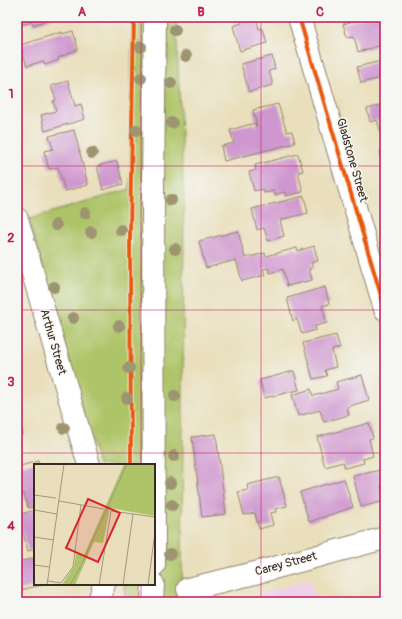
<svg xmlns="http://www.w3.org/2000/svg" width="402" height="619" viewBox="0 0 402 619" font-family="Pangolin,sans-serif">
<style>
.built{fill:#eed0e8}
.green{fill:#aec468;stroke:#747743}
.building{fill:#cf97cf}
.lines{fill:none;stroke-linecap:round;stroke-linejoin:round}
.minor-casing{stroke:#92846d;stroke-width:24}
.minor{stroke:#fff;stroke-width:22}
.cycleway-casing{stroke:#f6f6f2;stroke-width:6}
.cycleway{stroke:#e8590c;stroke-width:4}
.tree{fill:#9d9571}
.grid{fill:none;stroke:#c2185b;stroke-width:1;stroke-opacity:0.55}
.labels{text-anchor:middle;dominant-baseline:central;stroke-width:3;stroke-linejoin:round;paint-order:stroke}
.street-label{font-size:12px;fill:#3b2a1e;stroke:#f6f6f2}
.inset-road{fill:none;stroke:#a3977d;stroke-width:1}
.view{fill:#d62828;fill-opacity:0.15;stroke:#d62828;stroke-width:2}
.inset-edge{fill:none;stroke:#3b2a1e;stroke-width:2}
.neatline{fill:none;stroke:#c2185b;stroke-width:1.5}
.grid-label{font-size:13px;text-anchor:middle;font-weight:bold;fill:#c2185b}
</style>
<rect width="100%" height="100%" fill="#f6f6f2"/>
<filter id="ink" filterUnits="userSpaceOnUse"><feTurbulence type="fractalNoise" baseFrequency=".025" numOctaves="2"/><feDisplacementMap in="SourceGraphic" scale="8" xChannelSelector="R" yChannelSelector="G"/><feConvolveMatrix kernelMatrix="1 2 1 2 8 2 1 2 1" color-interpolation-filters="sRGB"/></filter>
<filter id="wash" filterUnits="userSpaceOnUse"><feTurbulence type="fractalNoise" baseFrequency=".012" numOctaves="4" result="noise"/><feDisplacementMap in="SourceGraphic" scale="16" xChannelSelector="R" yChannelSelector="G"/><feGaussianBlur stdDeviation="0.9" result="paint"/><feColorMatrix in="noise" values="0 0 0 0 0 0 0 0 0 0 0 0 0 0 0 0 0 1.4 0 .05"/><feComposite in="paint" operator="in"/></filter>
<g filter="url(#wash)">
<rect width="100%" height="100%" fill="#e9dfbc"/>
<!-- built -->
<polygon class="built" points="309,580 318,602 231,602"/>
<!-- green -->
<polygon class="green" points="132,17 176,17 184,204 182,602 125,602 124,584 154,584 154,465 98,465 29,219 130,189"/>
<g id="blocks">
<!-- building -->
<g class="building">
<polygon points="18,17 56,17 33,25 32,22 20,25"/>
<polygon points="240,17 256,17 259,29 263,29 267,43 240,51 233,26 242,23"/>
<polygon points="368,17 385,17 385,44 358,52 354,36 347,37 343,24"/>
<polygon points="73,31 78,49 58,58 59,60 45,65 43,61 27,66 20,45 62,32 62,34"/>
<polygon points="272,56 275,69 269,71 273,85 249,92 241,64"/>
<polygon points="385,56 385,77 361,83 357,67 381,61 380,58"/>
<polygon points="68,81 75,106 81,104 85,119 45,131 41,115 56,111 53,101 56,100 51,86"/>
<polygon points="278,104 287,132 292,131 295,143 224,161 221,146 234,143 230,130 255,123 256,127 257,126 253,110"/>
<polygon points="385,104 385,135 382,136 377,120 370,122 367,109"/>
<polygon points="74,130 88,185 65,191 58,167 49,169 44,151 53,149 49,136"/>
<polygon points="385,150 385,166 383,167 380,151"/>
<polygon points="298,154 303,171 298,172 303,192 286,196 285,192 275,195 274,191 264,193 263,189 254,191 249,172 256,170 255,165"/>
<polygon points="117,161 123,184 103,190 97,166"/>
<polygon points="304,196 308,213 280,220 284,236 268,241 264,228 257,230 252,209"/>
<polygon points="238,231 245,258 265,253 266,256 297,248 298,251 314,246 318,261 311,263 313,268 309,269 312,280 287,286 283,269 270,273 268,268 263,269 265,275 242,281 236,260 206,268 199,241"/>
<polygon points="325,287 329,304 322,306 327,323 315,326 316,330 302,334 297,319 293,321 287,298"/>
<polygon points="336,335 340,348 332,350 336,367 325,370 327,376 313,379 303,343"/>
<polygon points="294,371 299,390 264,398 260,380"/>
<polygon points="362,375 369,400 347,407 349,415 324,422 320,410 298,416 292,395 311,389 313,396 338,389 336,382"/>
<polygon points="17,414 23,434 17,435"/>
<polygon points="369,423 373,438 369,439 373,456 363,459 364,463 345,468 343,462 325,467 317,437"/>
<polygon points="216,434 226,514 202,517 192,437"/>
<polygon points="38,461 39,465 35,465 35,506 28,508 24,494 17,496 17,467"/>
<polygon points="385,469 385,485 381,486 385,501 361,507 353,476"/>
<polygon points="279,477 287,506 275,509 276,512 270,513 273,525 259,529 255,513 244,515 238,492 248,490 247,485"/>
<polygon points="344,479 353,507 309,522 300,492"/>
<polygon points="35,510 35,549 28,551 18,515"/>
<polygon points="35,558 35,584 42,585 20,590 17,578 17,562"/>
</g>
</g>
</g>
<g filter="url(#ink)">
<use href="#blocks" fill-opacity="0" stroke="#92846d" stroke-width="1"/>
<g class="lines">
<!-- minor casing -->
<g class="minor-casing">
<g id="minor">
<polyline points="299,17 385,309"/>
<polyline points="17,219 89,465"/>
<polyline points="154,565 153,183 155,17"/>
<polyline points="188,589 255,573 385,538"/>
<polyline points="99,602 104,584"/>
<polyline points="152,602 153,584"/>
</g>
</g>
<!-- minor -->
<use href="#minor" class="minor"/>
<!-- cycleway casing -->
<g class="cycleway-casing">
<g id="cycleway">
<polyline points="299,17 385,309"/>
<polyline points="131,465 130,232 134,17"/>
</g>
</g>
<!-- cycleway -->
<use href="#cycleway" class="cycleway"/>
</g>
<!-- trees -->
<g class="tree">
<circle cx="175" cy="30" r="6"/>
<circle cx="141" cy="47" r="6"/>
<circle cx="186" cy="56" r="6"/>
<circle cx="141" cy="78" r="6"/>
<circle cx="171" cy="83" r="6"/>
<circle cx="172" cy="123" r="6"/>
<circle cx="136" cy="130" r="6"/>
<circle cx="92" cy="153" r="6"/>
<circle cx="171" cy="200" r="6"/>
<circle cx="85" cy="213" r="6"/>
<circle cx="56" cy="225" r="6"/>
<circle cx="121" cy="230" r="6"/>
<circle cx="91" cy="232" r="6"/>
<circle cx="175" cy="249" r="6"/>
<circle cx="54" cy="287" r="6"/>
<circle cx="73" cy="318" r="6"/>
<circle cx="119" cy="326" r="6"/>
<circle cx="129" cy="368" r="6"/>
<circle cx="175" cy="396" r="6"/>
<circle cx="127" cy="398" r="6"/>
<circle cx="64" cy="428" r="6"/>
<circle cx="174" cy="456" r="6"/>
<circle cx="170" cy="483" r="6"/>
<circle cx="172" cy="505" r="6"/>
<circle cx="170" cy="554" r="6"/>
</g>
</g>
<!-- grid -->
<path class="grid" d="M141,17V465M261,17V602M17,166H385M17,310H385M17,453H385M141,584V602"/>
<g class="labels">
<!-- street labels -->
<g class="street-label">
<text transform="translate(352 160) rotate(74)">Gladstone Street</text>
<text transform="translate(53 342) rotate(74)">Arthur Street</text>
<text transform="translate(286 564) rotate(-15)">Carey Street</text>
</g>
</g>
<!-- overview -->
<g transform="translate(34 464)">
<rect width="121" height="121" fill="#e9dfbc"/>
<path d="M90,0H121V52L76,44L69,79L60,78L41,121H28L40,102L42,90L50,91Z" fill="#aec468"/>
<path class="inset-road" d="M0,31L22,34M25,37L70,45M0,46L23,50M0,73L20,76M0,101L16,103M14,117L27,119L39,103L47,41M13,121L30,0M36,121L47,102L93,0M65,121L77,47L121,53M89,121L99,50M114,121L121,68"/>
<path class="view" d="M54,35L86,49L64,98L32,84Z"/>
<rect width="121" height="121" class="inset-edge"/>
</g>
<!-- margin -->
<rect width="402" height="619" fill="none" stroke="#f6f6f2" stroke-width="44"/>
<rect x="22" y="22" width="358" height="575" class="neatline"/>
<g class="grid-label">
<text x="82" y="16">A</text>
<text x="201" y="16">B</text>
<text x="320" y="16">C</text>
<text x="11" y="98">1</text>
<text x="11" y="242">2</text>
<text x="11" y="386">3</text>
<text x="11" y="530">4</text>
</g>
</svg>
